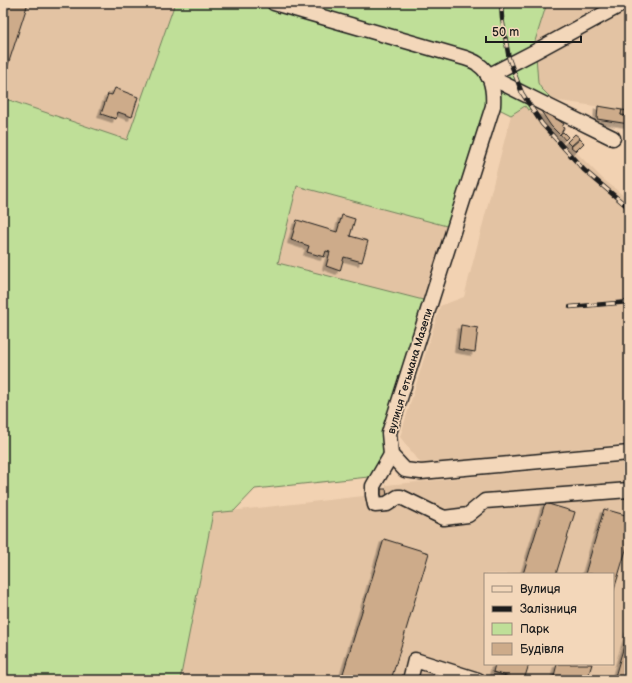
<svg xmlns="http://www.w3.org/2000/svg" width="632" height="683" viewBox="0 0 632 683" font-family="'Balsamiq Sans',sans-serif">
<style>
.built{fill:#e3c3a3;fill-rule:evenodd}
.green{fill:#bfdf98;stroke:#6e7e5a}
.building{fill:#cdab8a;stroke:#1c1c1c;filter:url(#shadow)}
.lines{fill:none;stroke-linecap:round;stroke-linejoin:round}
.minor-casing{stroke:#1c1c1c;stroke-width:17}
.minor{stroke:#f3d7ba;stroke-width:14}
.rail-casing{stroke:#1c1c1c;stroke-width:4.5}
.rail{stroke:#f3d7ba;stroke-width:3;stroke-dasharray:9;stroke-linecap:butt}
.labels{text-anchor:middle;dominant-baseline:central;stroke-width:3.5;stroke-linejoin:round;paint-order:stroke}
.street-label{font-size:11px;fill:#1c1c1c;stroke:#f3d7ba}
</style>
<defs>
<filter id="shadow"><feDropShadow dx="-3.5" dy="3.5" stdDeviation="0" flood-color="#0004"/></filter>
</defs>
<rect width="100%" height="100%" fill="#f2d2b2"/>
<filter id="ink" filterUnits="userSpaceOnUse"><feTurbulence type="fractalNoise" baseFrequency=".025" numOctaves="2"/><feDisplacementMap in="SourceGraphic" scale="8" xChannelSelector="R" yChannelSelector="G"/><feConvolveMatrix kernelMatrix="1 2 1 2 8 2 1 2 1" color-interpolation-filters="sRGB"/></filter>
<g filter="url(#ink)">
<!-- built -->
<g class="built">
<polygon points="3,3 175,3 127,140 3,98"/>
<polygon points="547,3 629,3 629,111 553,100 541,88 538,83 535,41"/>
<polygon points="525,106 536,106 541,111 551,126 571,147 603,179 629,200 629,443 423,466 400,437 440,306 464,297 511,115"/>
<polygon points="297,186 454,228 431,302 278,263"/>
<path d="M629,462V680H180L213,513L381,494V489H386V485ZM485,574H613V664H485Z"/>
</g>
<!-- green -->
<polygon class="green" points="175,3 438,3 454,8 456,3 547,3 535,41 538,83 541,88 553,100 544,112 537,106 528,110 525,106 511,115 493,106 454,228 297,186 278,263 431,302 378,476 255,489 234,511 213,513 180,680 3,680 3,98 127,140"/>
<!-- building -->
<g class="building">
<polygon points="3,3 28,3 3,80"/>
<polygon points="115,88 138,97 132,117 118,112 116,119 101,114 108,94 112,95"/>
<polygon points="598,106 622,110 621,115 629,116 629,124 597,119"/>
<polygon points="622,110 629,111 629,116 621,115"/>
<polygon points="541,111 546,112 564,124 562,127 564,128 560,135 551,126"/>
<polygon points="563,132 568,137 565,140 560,134"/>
<polygon points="575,134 580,138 571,146 567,142"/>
<polygon points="580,139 584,143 576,151 571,147"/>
<polygon points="342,215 355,219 350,236 368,241 362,262 344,257 340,271 326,266 330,252 326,251 324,257 307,252 309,246 291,240 297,220 337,232"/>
<polygon points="461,325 478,328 475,352 458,349"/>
<polygon points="381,489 386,489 387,496 381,497"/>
<polygon points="545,503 575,512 556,574 523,574"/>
<polygon points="604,509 629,516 629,540 613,593 613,574 585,574"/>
<polygon points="384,539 429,553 391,680 341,680"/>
<polygon points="629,629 629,680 614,680"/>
<polygon points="495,664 529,664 524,680 519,680 493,672"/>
<polygon points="557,664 592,664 587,680 553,680"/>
</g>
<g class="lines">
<!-- minor casing -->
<g class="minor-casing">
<g id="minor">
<path d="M274,3L465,58C470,60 475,61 479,65C492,74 494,91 493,106L389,433L391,455L405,470L421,472L629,453"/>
<polyline points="488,76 536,51 624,3"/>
<polyline points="488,76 548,106 613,138"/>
<polyline points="391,455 373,486 373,495 375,505 387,504 398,497 401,497 444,518 468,515 485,501 629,490"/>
<polyline points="410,680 415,660 478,680"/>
</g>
</g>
<!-- minor -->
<use href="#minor" class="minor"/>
<!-- rail casing -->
<g class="rail-casing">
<g id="rail">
<polyline points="501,3 502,18 509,59 522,93 542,124 584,170 629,208"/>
<polyline points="570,307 629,302"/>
</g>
</g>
<!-- rail -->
<use href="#rail" class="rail"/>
</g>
</g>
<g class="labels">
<!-- street labels -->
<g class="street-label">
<text transform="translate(410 371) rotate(-73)">вулиця Гетьмана Мазепи</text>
</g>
</g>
<!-- margin -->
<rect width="632" height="683" fill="none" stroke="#f3d7ba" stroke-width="16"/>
<rect x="8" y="8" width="616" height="667" fill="none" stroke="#1c1c1c" stroke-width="1.5" filter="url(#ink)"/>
<!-- legend -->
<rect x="484" y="573" width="130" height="92" fill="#f3d7ba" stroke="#9d8c7b"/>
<rect x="492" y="586" width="20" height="6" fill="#f3d7ba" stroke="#9d8c7b"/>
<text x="520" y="593" font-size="12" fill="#1c1c1c">Вулиця</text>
<rect x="492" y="606" width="20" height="6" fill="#1c1c1c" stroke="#9d8c7b"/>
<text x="520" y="613" font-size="12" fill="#1c1c1c">Залізниця</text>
<rect x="492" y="623" width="20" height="12" fill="#bfdf98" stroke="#9d8c7b"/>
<text x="520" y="633" font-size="12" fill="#1c1c1c">Парк</text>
<rect x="492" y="643" width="20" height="12" fill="#cdab8a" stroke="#9d8c7b"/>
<text x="520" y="653" font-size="12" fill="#1c1c1c">Будівля</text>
<!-- scale -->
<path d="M486 36v6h95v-6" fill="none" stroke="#1c1c1c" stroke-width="2"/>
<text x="492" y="36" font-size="12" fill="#1c1c1c" stroke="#f3d7ba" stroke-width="3" paint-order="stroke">50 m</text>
</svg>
